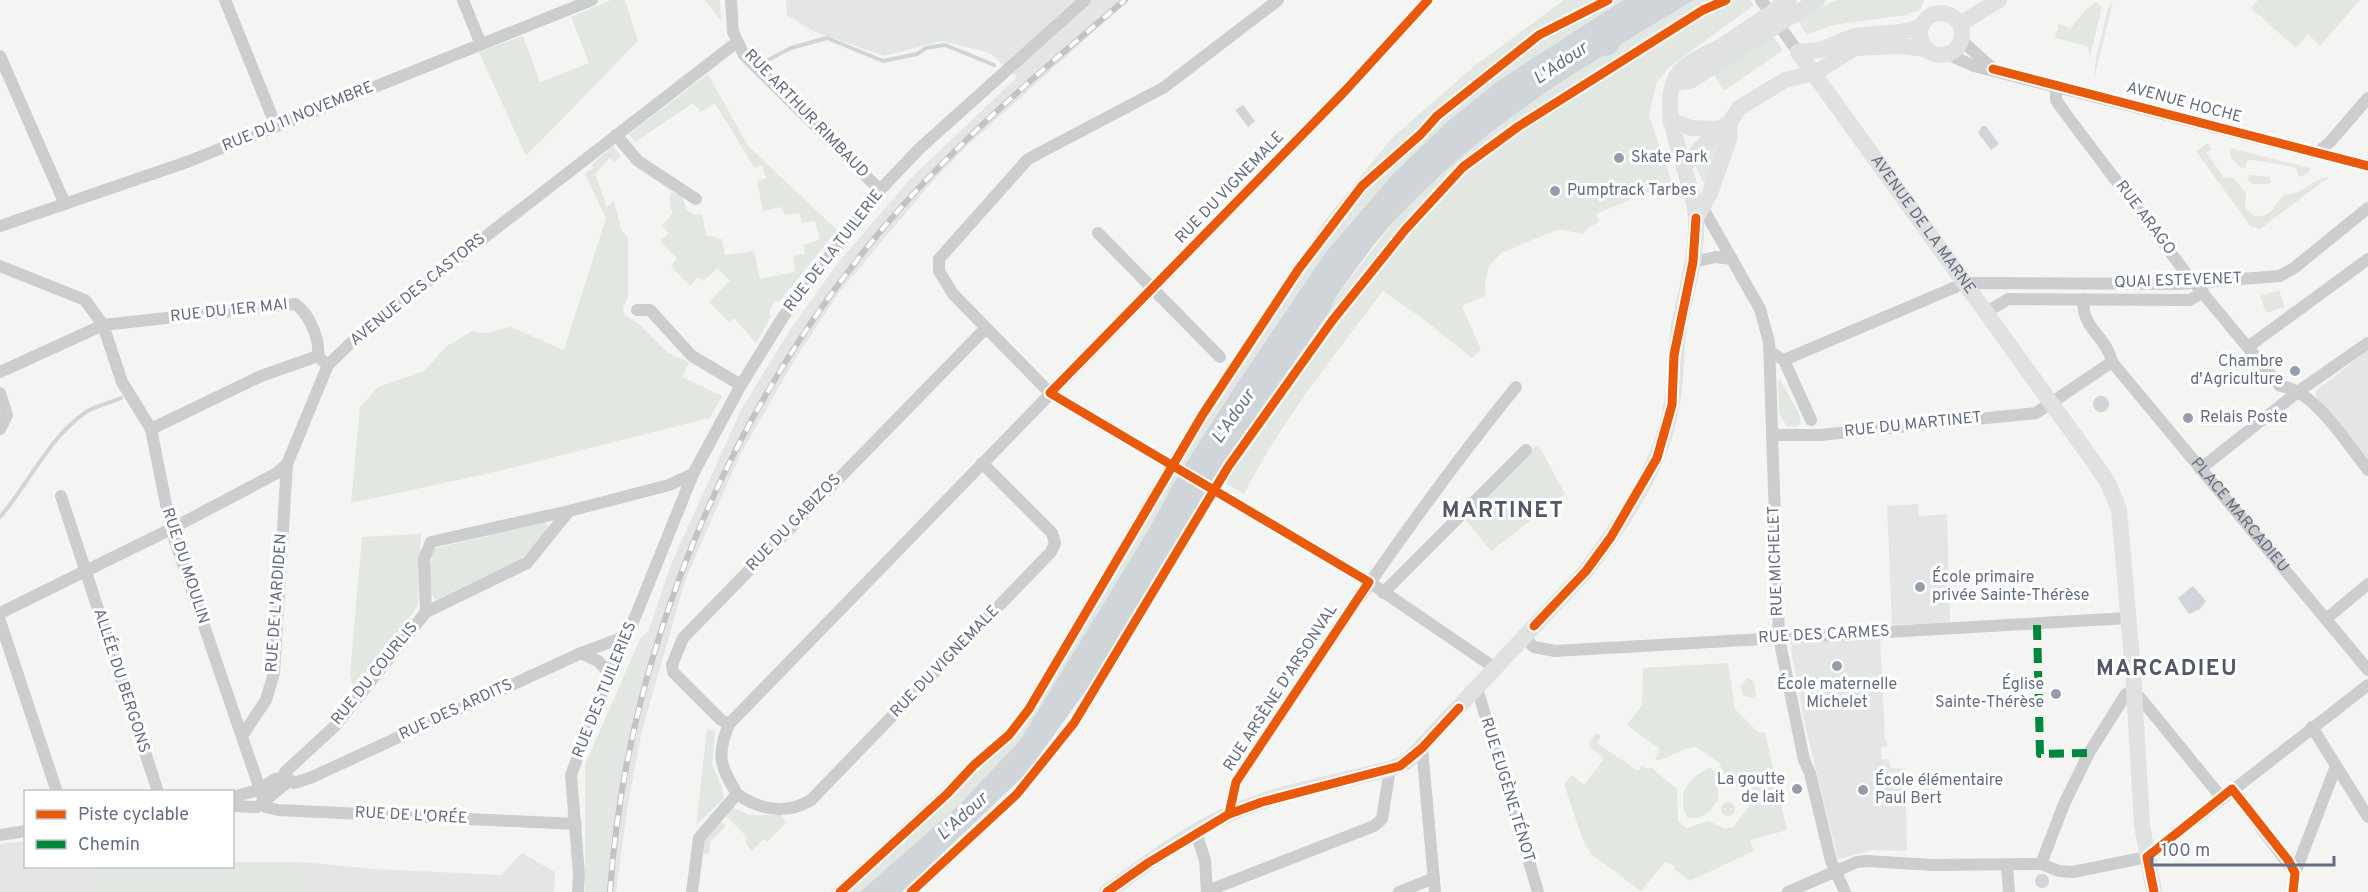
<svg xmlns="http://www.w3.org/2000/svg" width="2368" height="892" viewBox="0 0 2368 892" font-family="Overpass,sans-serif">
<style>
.built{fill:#e4e5e5}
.green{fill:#e2e7e1}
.water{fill:#d0d5d9}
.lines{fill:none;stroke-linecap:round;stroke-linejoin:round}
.stream{stroke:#d0d5d9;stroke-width:4}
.minor{stroke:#cccdce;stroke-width:12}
.major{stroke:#e0e1e1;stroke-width:16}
.rail-casing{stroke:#c2c3c4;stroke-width:6}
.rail{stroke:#fff;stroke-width:4;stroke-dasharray:11;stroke-linecap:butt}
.quiet{stroke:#00873e;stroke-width:8;stroke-dasharray:15 8;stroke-linecap:butt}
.cycleway-casing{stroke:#fff;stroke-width:13}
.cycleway{stroke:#e8590c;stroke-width:9}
.poi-dot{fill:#969daa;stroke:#fff;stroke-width:2}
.labels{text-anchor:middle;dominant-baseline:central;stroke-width:6;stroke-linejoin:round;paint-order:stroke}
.street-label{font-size:16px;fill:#646e83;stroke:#fff}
.poi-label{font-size:16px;fill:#646e83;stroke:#fff;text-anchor:start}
.water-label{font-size:18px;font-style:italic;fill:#657586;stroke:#fff}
.district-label{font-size:22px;font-weight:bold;letter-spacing:1.5px;fill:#525968;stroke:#fff}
</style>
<rect width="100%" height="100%" fill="#f4f5f3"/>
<!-- built -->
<g class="built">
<polygon points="786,0 1129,0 969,144 931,183 840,291 794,361 740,455 686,578 642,730 628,804 616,892 597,892 617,752 649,630 671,564 742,408 790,330 837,264 911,178 1017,77 990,53 941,41 884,56 813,31 787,15"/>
<polygon points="2368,350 2368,462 2316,397 2315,392"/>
<polygon points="1918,504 1919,516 1947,514 1950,622 1892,625 1887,506"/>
<polygon points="1880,638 1885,739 1888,746 1881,747 1882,759 1889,759 1891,768 1907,769 1904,801 1906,802 1907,851 1874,850 1838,859 1805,725 1791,650 1792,645 1800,644 1801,642"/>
<polygon points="25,841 26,866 91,867 96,892 0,892 0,844"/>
<polygon points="522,853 555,872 554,892 303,892 302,862 371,869 501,875"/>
</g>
<!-- green -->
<g class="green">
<polygon points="611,0 625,0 638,41 526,156 479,52 523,36 540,82 589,63 571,17"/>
<polygon points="705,0 720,0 721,21"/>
<polygon points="1564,0 1623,0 1498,81 1448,121 1394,173 1326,252 1234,388 1177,477 1149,529 1020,740 962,802 860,892 830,892 1016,720 1038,682 1042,685 1050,670 1047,666 1171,454 1326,219 1392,138 1473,67"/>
<path d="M1694,0H1750L1754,5L1668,68L1656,85L1649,116L1675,191L1661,196L1657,188L1596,214L1599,222L1589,227L1583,234L1559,229L1501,253L1489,266L1485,282L1486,295L1462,306L1481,350L1472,358L1422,318L1383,291C1333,357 1281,421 1244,494L1217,479L1243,435L1330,311L1334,300L1396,219L1440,173L1500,125L1561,81L1603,56L1618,50L1621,44Z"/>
<polygon points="1836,0 1924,0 1921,9 1906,15 1833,25 1807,35 1797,19"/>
<polygon points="2258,0 2360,0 2320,46 2308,34 2296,48 2251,8"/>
<polygon points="2096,2 2102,7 2090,57 2087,46 2055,38 2059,23 2070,29 2086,9"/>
<polygon points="2113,2 2094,79 2096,58 2108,8"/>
<polygon points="1773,37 1783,50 1724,91 1713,73"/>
<path d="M708,74L748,146L837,230L780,301L774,302L769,311L771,317L756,343L734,318L729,322L709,302L730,281L718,268L703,281L698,277L690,286L671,266L677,258L660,241L669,233L662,226L673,213C669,206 668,199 672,192L682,197L687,210L695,215L702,214L706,235L722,239L725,255L754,251L760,279L795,272L793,256L805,254L804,245L820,239L815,221L802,223L799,213L785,215L782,207L763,211L757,181L766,178L762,166L754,167L715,103L701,112L693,103L635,142L629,134Z"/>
<polygon points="1720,139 1707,190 1694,163"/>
<path d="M2208,143L2212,150L2206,152L2224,178L2233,177L2246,193L2245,208L2254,216C2272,218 2274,204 2284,195C2304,195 2313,177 2329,177L2260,229L2251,227L2196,151Z"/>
<polygon points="613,146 621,156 614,163 610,158 595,174 607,207 614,201 622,232 628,237 628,297 623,308 624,314 639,324 668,353 689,362 682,377 722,396 710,418 495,472 351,503 360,407 378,387 424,371 447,346 472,331 487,333 511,327 564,350 606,218 585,174 593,168 592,164"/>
<polygon points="2230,148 2310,168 2308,174 2299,177 2295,167 2253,160 2247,161 2245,168 2239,167 2230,156"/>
<polygon points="2250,175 2269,177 2271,181 2269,184 2253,184 2247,180"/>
<polygon points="2279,290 2285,307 2266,313 2260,296"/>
<polygon points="1780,380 1799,413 1801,424 1795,427 1787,426 1779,414 1778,381"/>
<polygon points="1538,444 1565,494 1491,551 1464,518"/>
<path d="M545,522L550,528L520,560L435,600C426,587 430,563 433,549Z"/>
<polygon points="421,534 418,606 357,688 353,689 350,674 362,537"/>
<polygon points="649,630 617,752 597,892 585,892 585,765 640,639"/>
<path d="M1728,663L1735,709L1758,732L1765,733L1787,830L1750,840L1754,851L1690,881L1674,869L1675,866L1665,862L1641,891L1591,854L1582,838L1564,784L1572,775L1584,785L1604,759L1590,747L1589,743L1596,733L1601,736L1597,743L1638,771L1642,766L1648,769L1650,767L1677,789L1678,821L1686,828L1709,821L1725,829L1733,827L1749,807C1747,792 1741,787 1728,782L1719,763L1696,747C1680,748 1666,761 1655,760L1660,749L1627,725L1642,705L1643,668Z"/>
<polygon points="1748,678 1754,681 1756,696 1752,698 1744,696 1740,686"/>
<polygon points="707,729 715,731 712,764 722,788 724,798 696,825"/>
<path d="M1710,767L1718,777V800C1711,810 1701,822 1687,817C1676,792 1688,779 1710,767Z"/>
<circle cx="1728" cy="809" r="7"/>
<polygon points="732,807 750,815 781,815 786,823 767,842 764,839 752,851 745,842 748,838 725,815"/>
<polygon points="721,821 726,826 710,842 709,854 702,853 706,837"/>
<polygon points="233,862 302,862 303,892 96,892 91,867 232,866"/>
</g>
<!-- water -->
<g class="water">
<path d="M1623,0H1694L1621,44C1618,52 1612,56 1603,56C1528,101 1458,153 1398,217C1374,242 1354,272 1334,300L1330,311L1243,435L1092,682L1026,774L902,892H860L962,802L1020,740L1149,529L1177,477L1234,388L1326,252L1394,173L1448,121L1498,81Z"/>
<polygon points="1243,105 1255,121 1248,127 1235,110"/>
<polygon points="1982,126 1986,126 1999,144 1991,150 1978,133"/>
<circle cx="2101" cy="404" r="8"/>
<polygon points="2193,586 2206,601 2200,609 2189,614 2178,598"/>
<circle cx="2042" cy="881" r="7"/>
</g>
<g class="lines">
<!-- stream -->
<g class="stream">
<polyline points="764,62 791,48 827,38 883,61 917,54 926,48 945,45 994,65"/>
<path d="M0,517C29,484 48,438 86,412C96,406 110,403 121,398"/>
</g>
<!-- minor -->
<g class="minor">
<polyline points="225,0 276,126"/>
<polyline points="463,0 480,42"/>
<polyline points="731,0 733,32 744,55 880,190"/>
<polyline points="1278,0 1163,88 1028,159 939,259 939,271 953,294 1050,393 1369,582 1495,668"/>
<polyline points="1761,0 1798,52"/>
<polyline points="1961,40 1992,68"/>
<polyline points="1947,54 1974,66 2368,166"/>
<polyline points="0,56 65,204"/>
<path d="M2056,85V100L2065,113L2186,273L2280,386C2314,389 2348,445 2368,470"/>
<polyline points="616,135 638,161 696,199"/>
<polyline points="2317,153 2330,142 2368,98"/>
<polyline points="1700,203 1760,309 1769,342 1779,638 1804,760 1810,773 1831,861 1845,892"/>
<polyline points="0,226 187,162 592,0"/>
<polyline points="1098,233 1220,357"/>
<polyline points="1693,262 1716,257 1732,259"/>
<polyline points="0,266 85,300 103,325 122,382 151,429 171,529 266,807 278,810 576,824"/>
<path d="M2083,299C2082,330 2106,335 2112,362"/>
<polyline points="637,310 650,310 692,356 741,385"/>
<polyline points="1987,312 2008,299 2190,300 2203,292"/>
<polyline points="2248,347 2368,259"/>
<polyline points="1770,352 1784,360 1965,283 2178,284 2280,276 2294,268 2368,208"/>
<polyline points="1784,360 1811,420"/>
<path d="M0,372L103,325L295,304C310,314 320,340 318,356"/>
<polyline points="0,393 7,415 0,429"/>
<polyline points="151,429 261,376 318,356 324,362"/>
<path id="s1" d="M1772,435H1820L2036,413L2112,362L2368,670"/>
<polyline points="2200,469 2299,391 2368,343"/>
<polyline points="61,496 158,792"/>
<polyline points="1383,593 1526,450"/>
<polyline points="426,612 424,559 431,542 569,511"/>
<polyline points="0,613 171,529 277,473 287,464 328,365 361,333 737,42"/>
<polyline points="2326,619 2368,584"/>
<polyline points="0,621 57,792"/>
<polyline points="1524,637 1534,647 1555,651 2129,618"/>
<polyline points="581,653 598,661 609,673"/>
<polyline points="1477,688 1538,892"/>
<polyline points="729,724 721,720 673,672 672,665 683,638 985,329"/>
<polyline points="2312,727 2368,817"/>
<polyline points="242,736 266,700 274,673 287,464"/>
<polyline points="1422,748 1435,892"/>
<polyline points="286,777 285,772 335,726 426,612 527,563 569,511 669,485 693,474"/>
<polyline points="286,777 294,783 310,778 581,653 624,637"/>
<polyline points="2232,789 2295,873"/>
<path d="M737,794C720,765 716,756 729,724L1345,91L1428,0"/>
<polyline points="232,797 259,790 275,779 286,777"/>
<polyline points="232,806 257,807 290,780"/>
<path d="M1229,814L1236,782C1325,648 1414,512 1516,387"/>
<polyline points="1196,833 1205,860 1207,892"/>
<polyline points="0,835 26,831"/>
<polyline points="2041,864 2064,804 2089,753 2126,694 2134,692 2142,700 2221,797"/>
<polyline points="2007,865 2009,892"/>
<polyline points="1207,891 1374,826 1382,819 1390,769"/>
<polyline points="578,892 579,874 571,775 609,673 636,615 693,474 741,385 783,317 880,190 920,148 1085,0"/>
<path d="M692,892L699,838L737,794C760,810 786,815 811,800L1051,552L1055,543L1052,533L982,463"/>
<polyline points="1399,892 1434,878"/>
<polyline points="1788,892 1857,862 1867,861 1933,865 2041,864 2059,871 2073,872 2147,857 2368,685"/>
<polyline points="2293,892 2295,873 2336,766"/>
</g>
<!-- major -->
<g class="major">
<circle cx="1941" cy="34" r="21"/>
<polyline points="1960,24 1999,0"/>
<path id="s2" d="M1798,52L2093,461L2107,481L2119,509L2133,671L2142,825L2154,892"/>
<polyline points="1798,52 1820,50 1854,36 1900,32 1921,27"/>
<polyline points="1675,83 1690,81 1817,0"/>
<polyline points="1670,120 1691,128 1719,129"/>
<polyline points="1685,165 1719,129 1730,122"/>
<polyline points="1696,218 1710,193 1729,139 1730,122 1739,108 1785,80 1815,73 1855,48 1902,46 1926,49"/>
<path d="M1107,892C1145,865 1184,835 1227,815C1277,792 1337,782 1390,769L1408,761L1586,571C1623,521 1662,466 1672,403C1677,377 1675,352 1679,326C1686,290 1698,255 1696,218C1694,176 1649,103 1682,69C1692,59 1712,52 1725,44C1746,30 1768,15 1789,0"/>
</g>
<!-- rail casing -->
<g class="rail-casing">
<path id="rail" d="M610,892C626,659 725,419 874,239C947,150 1037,74 1125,0"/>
</g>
<!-- rail -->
<use href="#rail" class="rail"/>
<!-- quiet -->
<polyline class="quiet" points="2037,625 2040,754 2089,753"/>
<!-- cycleway casing -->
<g class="cycleway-casing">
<g id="cycleway">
<polyline points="1993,69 2368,166"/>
<polyline points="1534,626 1586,571 1611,537 1657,458 1672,405 1674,355 1693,262 1696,218"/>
<polyline points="1229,814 1236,782 1369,582 1050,393 1345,91 1428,0"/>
<polyline points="840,892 947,794 974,765 1009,735 1029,709 1203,414 1298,270 1362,186 1421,134 1437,116 1539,35 1608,0"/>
<polyline points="911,892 1017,794 1074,723 1228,467 1332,321 1405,230 1463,167 1519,126 1703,10 1726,0"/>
<polyline points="1107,892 1148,863 1229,814 1262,802 1400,766 1422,748 1459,708"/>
<polyline points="2154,892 2147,857 2232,789 2288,860 2295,873 2293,892"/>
</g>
</g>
<!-- cycleway -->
<use href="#cycleway" class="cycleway"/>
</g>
<!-- markers -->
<g class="poi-dot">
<circle cx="1619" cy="158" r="6"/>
<circle cx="1555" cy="191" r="6"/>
<circle cx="2295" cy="371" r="6"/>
<circle cx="2188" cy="418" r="6"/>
<circle cx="1920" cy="587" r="6"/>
<circle cx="1837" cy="666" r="6"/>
<circle cx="2056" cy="694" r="6"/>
<circle cx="1797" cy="789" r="6"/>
<circle cx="1863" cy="790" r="6"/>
</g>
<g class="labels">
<!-- street labels -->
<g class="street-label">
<text transform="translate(2184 103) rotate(15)">AVENUE HOCHE</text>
<text transform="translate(806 114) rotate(46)">RUE ARTHUR RIMBAUD</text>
<text transform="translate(298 117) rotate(-22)">RUE DU 11 NOVEMBRE</text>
<text transform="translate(1230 188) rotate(-46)">RUE DU VIGNEMALE</text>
<text transform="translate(2145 218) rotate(53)">RUE ARAGO</text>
<text stroke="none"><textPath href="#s2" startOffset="213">AVENUE DE LA MARNE</textPath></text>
<text transform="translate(834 251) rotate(-52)">RUE DE LA TUILERIE</text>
<text transform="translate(2178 281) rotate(-2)">QUAI ESTEVENET</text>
<text transform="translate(418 290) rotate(-39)">AVENUE DES CASTORS</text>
<text transform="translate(229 311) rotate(-6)">RUE DU 1ER MAI</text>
<text transform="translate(1913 425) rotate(-6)">RUE DU MARTINET</text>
<text stroke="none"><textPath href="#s1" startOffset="556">PLACE MARCADIEU</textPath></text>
<text transform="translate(794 523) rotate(-46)">RUE DU GABIZOS</text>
<text transform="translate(1776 561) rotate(-92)">RUE MICHELET</text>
<text transform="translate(185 566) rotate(72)">RUE DU MOULIN</text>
<text transform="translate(277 603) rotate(-86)">RUE DE L'ARDIDEN</text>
<text transform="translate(1824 635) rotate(-3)">RUE DES CARMES</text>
<text transform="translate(945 662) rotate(-46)">RUE DU VIGNEMALE</text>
<text transform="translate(375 674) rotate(-51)">RUE DU COURLIS</text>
<text transform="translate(121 681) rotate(72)">ALLÉE DU BERGONS</text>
<text transform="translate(1281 688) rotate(-57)">RUE ARSÈNE D'ARSONVAL</text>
<text transform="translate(605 690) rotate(-68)">RUE DES TUILERIES</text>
<text transform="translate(456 710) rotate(-25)">RUE DES ARDITS</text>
<text transform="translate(1507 790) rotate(73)">RUE EUGÈNE TÉNOT</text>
<text transform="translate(411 816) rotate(3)">RUE DE L'ORÉE</text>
</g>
<!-- poi labels -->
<g class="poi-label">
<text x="1631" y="158">Skate Park</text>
<text x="1567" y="191">Pumptrack Tarbes</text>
<text x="2283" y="362" text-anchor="end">Chambre<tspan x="2283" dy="18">d'Agriculture</tspan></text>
<text x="2200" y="418">Relais Poste</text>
<text x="1932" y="578">École primaire<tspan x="1932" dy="18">privée Sainte-Thérèse</tspan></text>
<text x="1837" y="685" text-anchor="middle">École maternelle<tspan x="1837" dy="18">Michelet</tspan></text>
<text x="2044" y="685" text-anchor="end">Église<tspan x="2044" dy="18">Sainte-Thérèse</tspan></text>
<text x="1785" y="780" text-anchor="end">La goutte<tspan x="1785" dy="18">de lait</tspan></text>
<text x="1875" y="781">École élémentaire<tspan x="1875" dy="18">Paul Bert</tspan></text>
</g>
<!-- water labels -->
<g class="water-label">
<text transform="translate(1561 64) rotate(-34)">L'Adour</text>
<text transform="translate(1234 417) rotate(-55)">L'Adour</text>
<text transform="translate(963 817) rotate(-42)">L'Adour</text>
</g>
<!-- district labels -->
<g class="district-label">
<text x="1503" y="511">MARTINET</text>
<text x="2167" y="669">MARCADIEU</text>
</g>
</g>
<!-- legend -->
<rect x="24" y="790" width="210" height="78" fill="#ffffff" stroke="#c1c5cd" stroke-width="1.5"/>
<rect x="36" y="810" width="30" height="9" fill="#e8590c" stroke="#c1c5cd" stroke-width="1.5"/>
<text x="78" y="820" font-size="18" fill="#646e83">Piste cyclable</text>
<rect x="36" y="840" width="30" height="9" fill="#00873e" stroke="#c1c5cd" stroke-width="1.5"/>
<text x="78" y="850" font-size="18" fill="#646e83">Chemin</text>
<!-- scale -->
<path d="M2152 856v9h182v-9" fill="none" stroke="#646e83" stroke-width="3"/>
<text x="2161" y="856" font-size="18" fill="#646e83" stroke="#ffffff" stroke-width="4.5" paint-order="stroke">100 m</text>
</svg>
